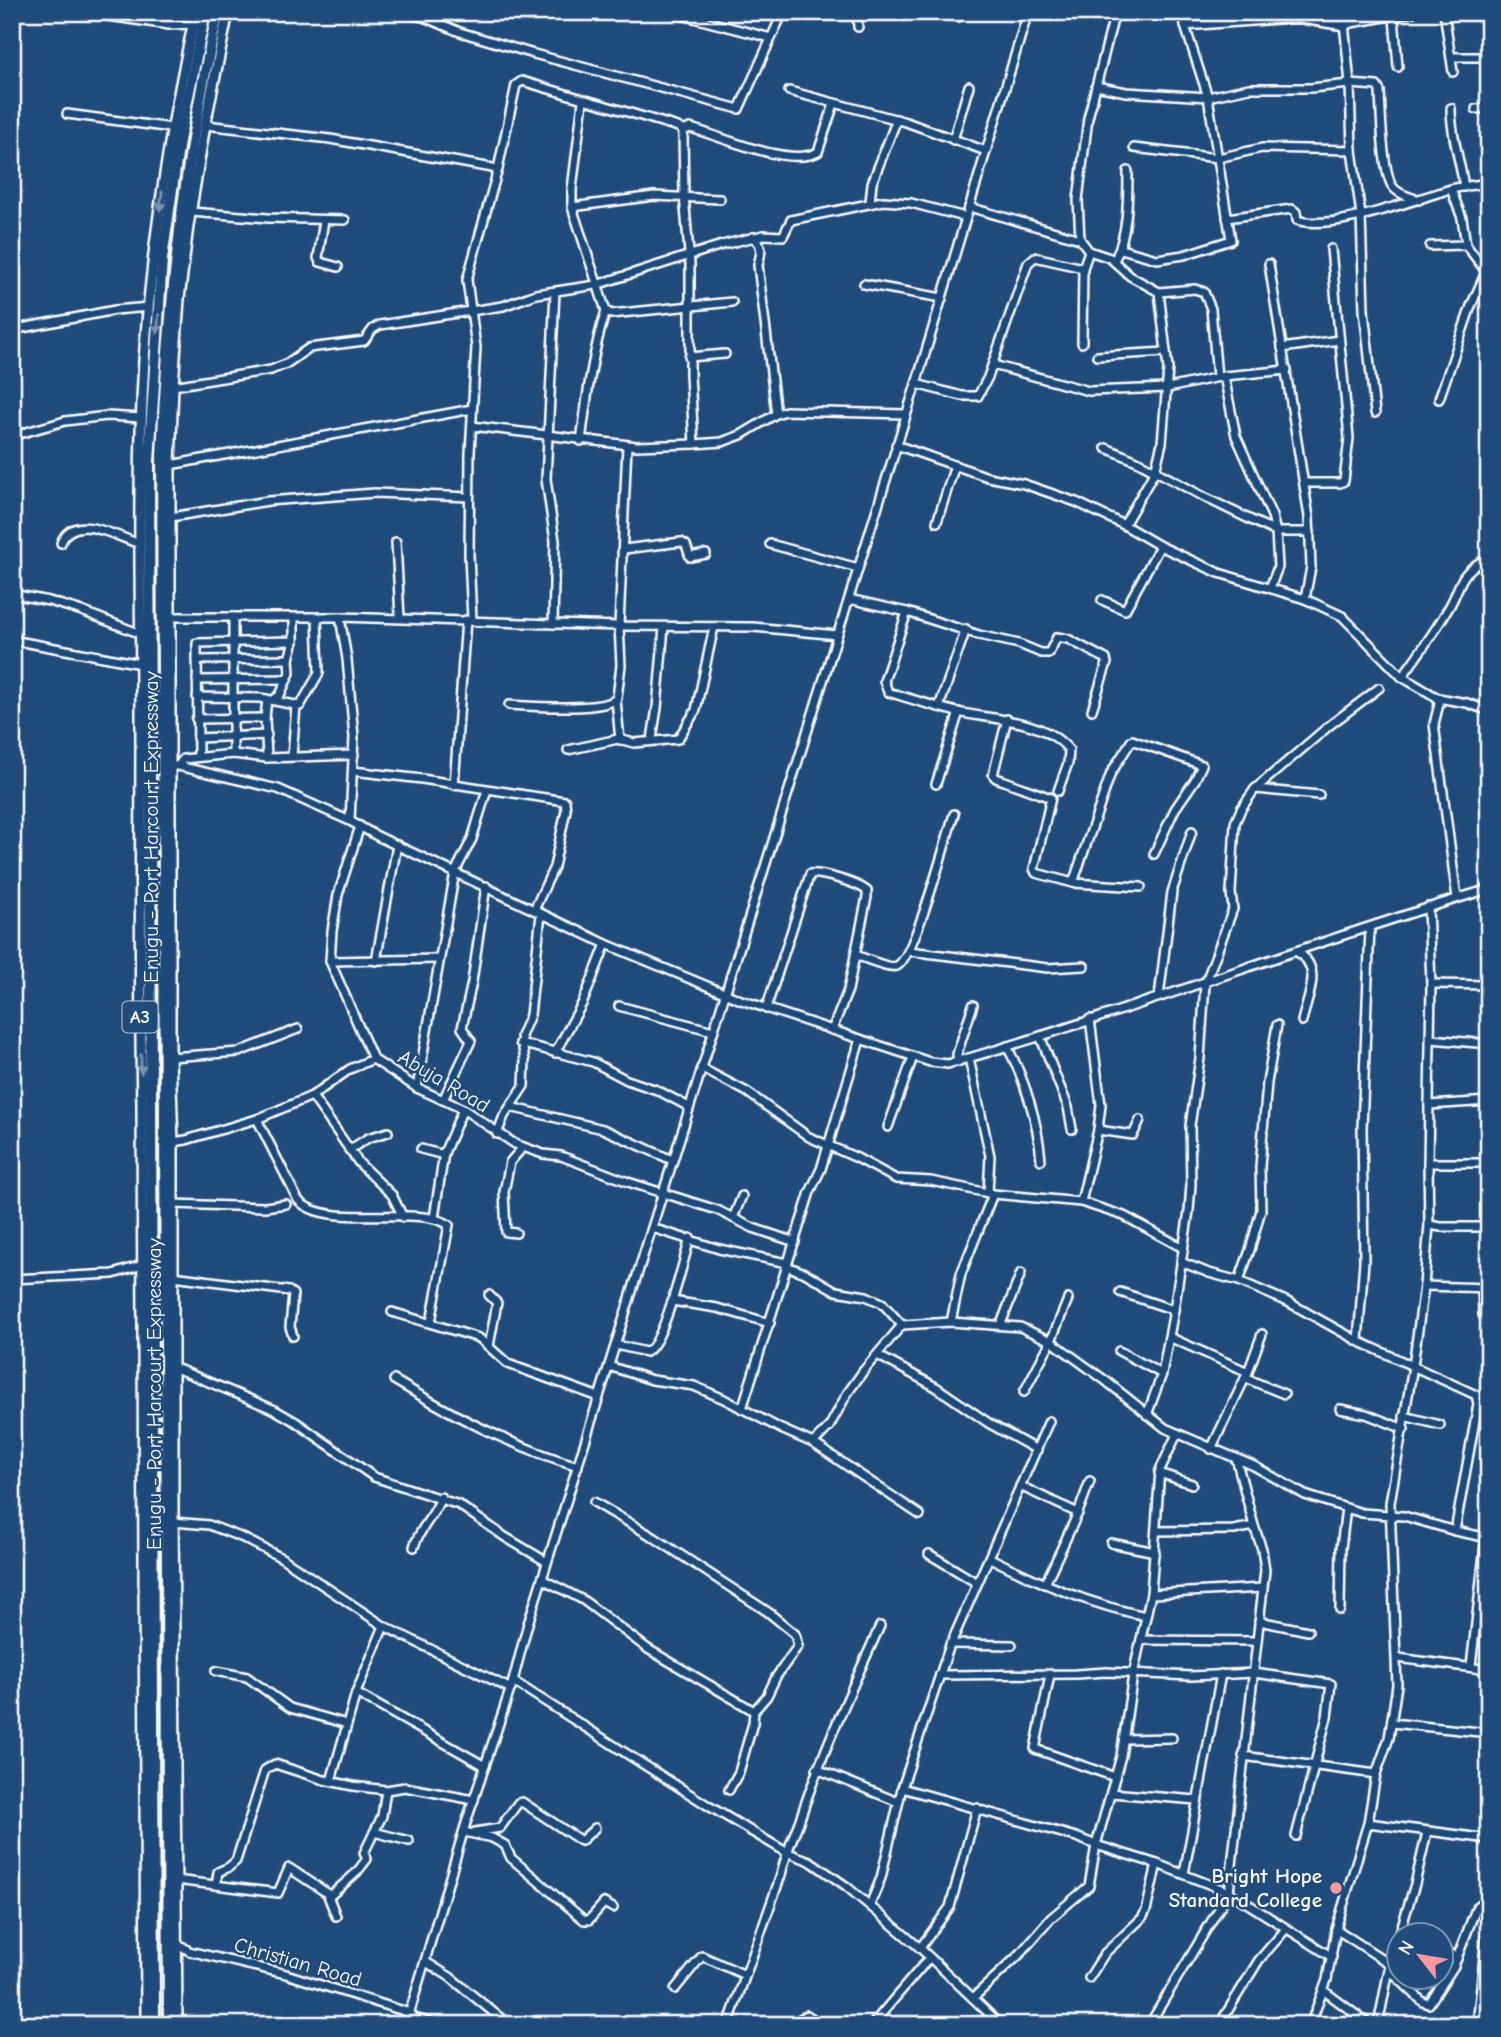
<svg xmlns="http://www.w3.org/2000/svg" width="1501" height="2037" viewBox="0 0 1501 2037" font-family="'Comic Neue',sans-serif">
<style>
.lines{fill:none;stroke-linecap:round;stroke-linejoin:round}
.minor-casing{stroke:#fff;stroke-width:12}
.major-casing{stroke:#fff;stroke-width:14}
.highway-casing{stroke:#fff;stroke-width:15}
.minor{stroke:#1f4a7a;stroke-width:7}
.major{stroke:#1f4a7a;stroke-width:9}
.highway{stroke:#1f4a7a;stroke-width:10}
.oneway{fill:#7992af}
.poi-dot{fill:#ff9aa2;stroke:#1f4a7a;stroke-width:2.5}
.labels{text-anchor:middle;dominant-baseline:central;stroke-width:5;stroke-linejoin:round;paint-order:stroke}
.shield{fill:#1f4a7a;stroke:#bcc9d7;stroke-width:2}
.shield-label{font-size:19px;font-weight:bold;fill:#fff}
.street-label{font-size:21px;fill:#fff;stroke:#1f4a7a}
.poi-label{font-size:21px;font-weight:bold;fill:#fff;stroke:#1f4a7a;text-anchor:end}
</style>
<rect width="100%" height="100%" fill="#1f4a7a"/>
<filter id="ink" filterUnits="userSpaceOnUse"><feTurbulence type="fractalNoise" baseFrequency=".0143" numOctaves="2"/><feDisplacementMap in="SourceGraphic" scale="14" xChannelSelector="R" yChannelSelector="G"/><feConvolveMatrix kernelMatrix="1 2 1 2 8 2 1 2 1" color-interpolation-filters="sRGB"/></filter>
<g filter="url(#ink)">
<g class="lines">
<!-- minor casing -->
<g class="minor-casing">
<g id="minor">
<polyline points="81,12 169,25 194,24"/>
<polyline points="404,12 426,18 433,12"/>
<polyline points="670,12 771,38"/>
<polyline points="857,12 858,27"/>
<polyline points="947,12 958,17 963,12"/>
<polyline points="1343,12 1350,84 1352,150 1361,215 1364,310 1375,413"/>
<polyline points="1444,12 1453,72"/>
<polyline points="1394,17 1398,67"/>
<polyline points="426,18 460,32 534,54 739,109 783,12"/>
<polyline points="1185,26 1280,19 1302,19 1344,26 1351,23 1413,12"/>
<polyline points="12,31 15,28 15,12"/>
<polyline points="1451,57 1489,57"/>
<path d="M1096,86L1126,92L1208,97L1249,88H1311L1350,84L1377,86L1380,91C1381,113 1382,165 1391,184C1396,194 1410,197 1419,200"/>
<polyline points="789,91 906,122 986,151"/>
<polyline points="583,101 572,189 572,207 606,311 611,314 732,302"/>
<path d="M1451,108C1451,136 1460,160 1464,187"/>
<polyline points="1476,109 1489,108"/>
<polyline points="67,114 172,128"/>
<polyline points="205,125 330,139 498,169"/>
<polyline points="683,131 684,196 690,264 690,375 694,444"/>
<polyline points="953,140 969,86"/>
<polyline points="1134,148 1218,158 1262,148 1352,150"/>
<polyline points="1451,189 1462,218 1466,245 1488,274"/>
<polyline points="870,202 872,183 897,119"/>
<polyline points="572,207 654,196 720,199"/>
<polyline points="969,207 1080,239 1089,251 1110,258 1130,276 1159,292 1168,369 1162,443 1155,471 1124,525"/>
<polyline points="191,212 268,218 345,220"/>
<path d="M1227,218L1292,209L1296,212L1297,220C1332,232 1415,199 1451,189C1463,186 1476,185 1489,183"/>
<polyline points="324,220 318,258 320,262 338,267"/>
<path d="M753,237C764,246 761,253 758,265L776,414"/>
<polyline points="1080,239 1078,200 1088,118 1115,12"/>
<polyline points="1430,246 1466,245"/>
<polyline points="1121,249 1157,259 1184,255 1231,240 1208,97 1185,26 1184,12"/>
<path d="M1114,261C1128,235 1128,200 1128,171"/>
<polyline points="1269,264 1309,517 1311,567 1305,599"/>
<polyline points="864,284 942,298"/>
<polyline points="1159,292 1195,289 1204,292 1211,309 1217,377"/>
<polyline points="12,330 115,310 149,307"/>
<polyline points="1082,343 1083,268"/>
<polyline points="1282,348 1339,340"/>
<polyline points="1097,356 1166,352"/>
<polyline points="689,357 725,354"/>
<polyline points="993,365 1089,391 1168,388 1224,376 1236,436 1272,516 1276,532 1278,567 1270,588"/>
<polyline points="1224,376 1287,370"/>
<polyline points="916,384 962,396 978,396 988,377 1028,263 1035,257 1083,268 1089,251"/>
<polyline points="173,386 271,370 286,364 309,348 364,341 373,329 380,325 503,306 536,294 596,285 722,245 763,235 783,236 791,220 883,201 911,203 965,217"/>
<polyline points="1439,399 1471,306 1486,272"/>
<polyline points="472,426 637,446 694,444 722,442 741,435 776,414 786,411 906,414"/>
<polyline points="12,436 65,421 107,416 142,418"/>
<path d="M581,441C587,397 592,353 606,311"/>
<polyline points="896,445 988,477 1024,484 1076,502 1124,525 1160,546 1219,573 1305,599 1342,616 1402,677 1438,698 1467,703 1489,711"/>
<polyline points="1106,448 1137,461 1206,498 1276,532 1310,532"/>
<polyline points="170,465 472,409"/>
<polyline points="1305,483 1340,483 1344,481 1349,438 1331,249"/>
<polyline points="171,517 268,501 375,493 469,497"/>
<polyline points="937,522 955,465"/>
<polyline points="396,542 400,618"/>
<path d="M61,543C73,510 119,538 140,544"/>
<polyline points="770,544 858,568"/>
<polyline points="624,549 681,542 686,545 690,557 706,554"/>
<polyline points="12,594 49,601 79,610 141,634"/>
<polyline points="849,599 907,612 979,635 1019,644 1041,653 1049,653 1057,637 1068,639 1106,659 1107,663 1092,710"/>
<polyline points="1102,600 1125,610 1160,546"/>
<path d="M907,612L884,681L888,692C911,699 933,706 957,712C993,720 1043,718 1069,750L1068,763L1058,791"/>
<polyline points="171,617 340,617 619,626 753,627 837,635"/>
<polyline points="233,617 233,754"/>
<polyline points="340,617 347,659 354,737 350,821"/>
<path d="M472,620L469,555L470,453L476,347L467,280L498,169L516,85L522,81L678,127L683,131L690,128C721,136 789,168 818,152L834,104"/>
<polyline points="553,624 555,541 546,479 555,292"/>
<polyline points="12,640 141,664"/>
<polyline points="197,660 289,659"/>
<path d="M1402,677C1418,655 1434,633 1448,609C1461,588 1457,575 1482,561L1489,568"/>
<polyline points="197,680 287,679"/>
<polyline points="197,697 260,698 300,706 319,673 317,617"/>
<polyline points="1438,698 1439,704 1434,724 1457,898"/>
<polyline points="267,699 265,718 267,758"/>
<polyline points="273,700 280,695 290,673 289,659 294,641"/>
<polyline points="616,700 620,740"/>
<path d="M509,705C530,706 605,712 617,698L621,665L619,626L627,445"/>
<polyline points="939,707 966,629"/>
<polyline points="196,719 265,718"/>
<polyline points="1007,719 993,775 996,778 1051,798 1034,869 1036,873 1073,883 1141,887"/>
<polyline points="197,738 267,735"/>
<polyline points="652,739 657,708 664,627"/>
<polyline points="568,750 618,739 634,743 678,739 696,710 714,627"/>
<polyline points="198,756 197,643 294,641 294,618"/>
<polyline points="292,756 296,706"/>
<path d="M170,766H178L278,789L350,821L377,836L606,944L741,1000L930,1062L948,1064C1130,1012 1307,943 1489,889"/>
<polyline points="178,766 183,759 233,754 267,758 354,755"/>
<polyline points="353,771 422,779 565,801 566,810 554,867 534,910"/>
<polyline points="936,784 959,712"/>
<polyline points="454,785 466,620"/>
<polyline points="1255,789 1319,795"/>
<polyline points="360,826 338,895 332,931 330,961 373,1059"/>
<polyline points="1073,883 1111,773 1132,740 1202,765 1195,780 1175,809 1154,854"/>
<polyline points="909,951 1048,968 1084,966"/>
<path d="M1296,951C1324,968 1308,995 1302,1021"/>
<path d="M856,955C864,958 890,969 897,966C915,957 946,839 954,814"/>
<polyline points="330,961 438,959"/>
<polyline points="376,961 397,845"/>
<polyline points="1431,984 1489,985"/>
<polyline points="1159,997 1172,892 1192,831"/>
<polyline points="619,1006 713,1031"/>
<path d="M766,1009L810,874C820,872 858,883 867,891V897L848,990L832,1030"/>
<polyline points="1040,1036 1068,1107 1072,1129"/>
<polyline points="1431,1039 1489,1044"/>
<polyline points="520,1043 593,1062 627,1080 657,1090 689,1107"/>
<path d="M1007,1046C1025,1080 1038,1122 1041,1160"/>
<polyline points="555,1053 583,1002 606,944"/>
<polyline points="170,1057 239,1052 298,1029"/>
<polyline points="969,1058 990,1156 988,1193"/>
<polyline points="373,1059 417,1088 463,1109 515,1144 543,1154 561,1156 631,1183 717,1210 753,1228 795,1242"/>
<polyline points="958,1062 957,1054 973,1005"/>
<polyline points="701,1068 747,1092 809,1137 857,1158 896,1179 931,1181 993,1194 1081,1202 1124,1216 1183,1248"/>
<polyline points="417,1088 455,872 472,839 487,790"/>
<polyline points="312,1096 359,1163 392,1195 403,1217"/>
<polyline points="443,1100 471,1041 462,1028 472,982 486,886"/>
<polyline points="1429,1105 1489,1101"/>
<polyline points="510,1107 603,1129 672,1160"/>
<path d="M257,1119L298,1200C326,1231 418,1203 449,1225L431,1322"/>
<polyline points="888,1127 913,1057"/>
<polyline points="1098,1130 1133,1135 1140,1120"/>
<polyline points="497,1134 504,1116 524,1086 525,1061 521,1036 530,1015 541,914"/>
<polyline points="173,1142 186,1140 257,1119 312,1096 350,1069 373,1059"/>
<polyline points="421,1149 444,1155"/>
<polyline points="349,1150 368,1138 388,1132"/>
<polyline points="1428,1163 1489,1163"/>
<polyline points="1081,1202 1098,1130 1101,1105 1090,1019"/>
<polyline points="173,1204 265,1207 286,1204"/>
<polyline points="434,1218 444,1153 463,1109"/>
<polyline points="733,1218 742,1196"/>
<polyline points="1429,1225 1441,1227 1489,1227"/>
<polyline points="652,1228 719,1249 787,1263"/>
<polyline points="516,1233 506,1232 504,1192 510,1162 523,1147"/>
<polyline points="1181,1262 1209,1273 1239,1281 1288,1302 1358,1341 1476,1395 1478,1404 1455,1531"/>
<polyline points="786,1266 805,1273 836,1291 866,1296 882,1303 902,1325"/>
<polyline points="173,1276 289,1291 293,1294 290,1327 293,1336"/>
<polyline points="12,1279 113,1274 142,1265"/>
<polyline points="1239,1281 1250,1250 1261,1210 1260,1167 1267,1083 1277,1025"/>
<polyline points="1424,1286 1489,1288"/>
<polyline points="1482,1287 1483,1315 1489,1322"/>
<polyline points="1120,1292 1174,1310"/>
<polyline points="489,1295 497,1303 489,1346"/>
<polyline points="672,1301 717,1308 770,1323"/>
<polyline points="392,1312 479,1338 508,1364 599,1397"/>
<polyline points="951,1322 961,1274 993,1194"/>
<polyline points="1001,1324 1021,1273"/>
<polyline points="1169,1337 1248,1372"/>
<polyline points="1358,1341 1364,1261 1362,1128 1370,927"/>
<path d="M616,1345L646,1352C663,1347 684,1259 690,1238"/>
<polyline points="1119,1351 1162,1374"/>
<polyline points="877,1355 936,1387 990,1424 1037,1450"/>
<polyline points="609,1366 652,1380 694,1386 724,1399 781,1429 813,1443 920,1515"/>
<polyline points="173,1367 275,1410 296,1422 374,1477 459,1505 505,1537 547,1562"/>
<polyline points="1245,1378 1284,1394"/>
<path d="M394,1380C456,1417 509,1445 578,1466"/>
<polyline points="1024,1392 1051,1341 1068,1299"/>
<polyline points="742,1409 810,1192 821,1169 860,1040"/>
<polyline points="1340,1409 1366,1414 1404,1429"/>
<polyline points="1147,1415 1162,1374 1174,1310 1189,1211 1191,1184 1190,1126 1200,1058 1205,984 1233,909 1231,893 1235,823 1241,809 1255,789 1330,725 1379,688"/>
<polyline points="1404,1416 1440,1425"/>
<polyline points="813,1443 829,1427 847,1394 864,1370 902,1325 951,1322 1020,1327 1051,1341 1106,1381 1165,1428 1254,1466 1305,1495 1362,1513 1404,1516 1455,1531 1489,1538"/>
<polyline points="1211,1449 1248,1372 1262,1334"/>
<polyline points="1159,1473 1192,1484"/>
<polyline points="1020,1486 1078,1513"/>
<polyline points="594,1502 655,1538 768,1612 795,1634 798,1646 776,1677 767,1696 754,1711 753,1723 739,1772 729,1790"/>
<polyline points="173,1522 209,1525 243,1538 282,1558 384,1626 511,1689"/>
<polyline points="1156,1531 1234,1530 1254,1526"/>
<polyline points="1111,1543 1155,1552"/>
<path d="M414,1547C419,1528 435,1516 441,1497"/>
<polyline points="929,1554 977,1583"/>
<path d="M990,1558C1040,1583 1091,1605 1146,1616"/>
<polyline points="542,1579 583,1600 648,1649 754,1711"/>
<polyline points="1045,1584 1078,1513 1090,1481"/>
<polyline points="1151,1594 1263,1588"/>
<polyline points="1340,1610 1341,1548 1346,1508"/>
<polyline points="1259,1621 1308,1631"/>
<polyline points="1141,1640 1256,1641"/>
<polyline points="950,1644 1012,1645"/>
<polyline points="1398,1658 1489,1670"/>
<polyline points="1471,1666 1486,1537"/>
<polyline points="216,1671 247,1677 290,1708 347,1724"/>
<polyline points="940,1675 1076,1674 1106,1672 1191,1676 1254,1673 1331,1684 1327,1717 1296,1836"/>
<polyline points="1050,1675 1035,1749 1115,1777"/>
<polyline points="513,1681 707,1805 786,1852 810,1861 846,1886 920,1948 1001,2025"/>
<polyline points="356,1693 485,1766"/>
<polyline points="1392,1723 1489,1733"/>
<polyline points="1125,1739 1172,1738"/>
<polyline points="1243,1756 1376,1774"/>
<polyline points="817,1769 898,1802"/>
<polyline points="331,1781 356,1693 384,1626"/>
<polyline points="902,1788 1076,1837 1096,1845 1157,1864 1229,1892 1332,1957"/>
<polyline points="1111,1793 1197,1800"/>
<polyline points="1368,1823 1489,1839"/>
<polyline points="374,1832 409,1841"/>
<polyline points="464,1832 492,1838 505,1845 511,1858 584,1920 589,1920 604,1903 613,1908"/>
<polyline points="475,1832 500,1828 518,1803 522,1802 581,1841 595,1828"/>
<polyline points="1184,1874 1221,1674"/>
<polyline points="176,1880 278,1893 289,1868 327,1893 336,1916"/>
<polyline points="216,1885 218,1872 229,1867 236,1861 265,1770 275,1764 324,1780 353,1786 386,1790 405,1787 474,1800"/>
<polyline points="329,1897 357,1872 367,1859 364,1853 382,1816 386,1790"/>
<polyline points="870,1905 881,1878 902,1788 949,1648 1049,1421"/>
<polyline points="1336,1929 1390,1964"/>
<polyline points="1407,1936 1407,1935"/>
<polyline points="177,1943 189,1951 286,1974 410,2013 414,2018 439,2025"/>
<polyline points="1442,1946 1457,1959"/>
<polyline points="920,1948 950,1907 977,1808"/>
<polyline points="426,1962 450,1977 509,2025"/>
<polyline points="1389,1970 1423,2002 1429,2004 1454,1966 1477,1906 1489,1897"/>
<polyline points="1089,1978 1105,1953 1142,1918 1146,1911 1157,1864"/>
<polyline points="675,1989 702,1956 745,1975"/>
<polyline points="1323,1990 1370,2025"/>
<polyline points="973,1998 1020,1954 1051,1918 1089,1886 1096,1845 1121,1756 1133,1675 1151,1594 1160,1470 1177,1434"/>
<polyline points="406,2025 465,1826 513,1681 527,1627 916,384 1028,12"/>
<path d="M728,2025L781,1875C785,1855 793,1838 800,1819C822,1753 851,1690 880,1626"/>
<polyline points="797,2025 800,2019 807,2015 822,2025"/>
<polyline points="872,2025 929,1958"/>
<polyline points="1149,2025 1229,1892 1265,1570 1262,1549 1254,1526 1236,1458"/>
<polyline points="1219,2025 1259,1960 1286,1929"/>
<polyline points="1310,2025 1327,1980 1336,1929 1368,1823 1376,1774 1389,1738 1397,1685 1390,1503 1413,1366 1424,1286 1429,1225 1428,1163 1431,984 1428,907"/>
<polyline points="1378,2025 1390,1964 1415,1884 1427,1832"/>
<polyline points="1477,2025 1489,1907"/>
</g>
</g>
<!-- major casing -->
<g class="major-casing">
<g id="major">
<path d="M146,2025L142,1104C139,973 141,843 141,713C141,595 137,478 144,360C152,243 170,127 196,12"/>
<polyline points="177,2025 173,1507 173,1142 170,1057 170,465 173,386 179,299 188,226 205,125 228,12"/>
</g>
</g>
<!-- highway casing -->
<g class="highway-casing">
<g id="highway">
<polyline points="154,2025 149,461 162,259 179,141 205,12"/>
<path d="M169,2025L162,457C168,308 184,158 218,12"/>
</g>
</g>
<!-- minor -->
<use href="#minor" class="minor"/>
<!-- major -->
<use href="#major" class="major"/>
<!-- highway -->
<use href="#highway" class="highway"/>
</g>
<!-- one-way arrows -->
<defs><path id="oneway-solid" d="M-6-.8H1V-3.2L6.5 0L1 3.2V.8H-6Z" transform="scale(1.75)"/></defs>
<g class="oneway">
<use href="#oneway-solid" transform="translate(161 201) rotate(97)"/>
<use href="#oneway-solid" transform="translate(158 324) rotate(94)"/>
<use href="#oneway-solid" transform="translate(141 1064) rotate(89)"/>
</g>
</g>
<!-- markers -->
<circle class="poi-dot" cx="1336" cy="1888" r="7"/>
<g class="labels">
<!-- shield labels -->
<rect class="shield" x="122.5" y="1001.5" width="35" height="31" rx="5"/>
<g class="shield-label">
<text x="140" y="1017">A3</text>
</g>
<!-- street labels -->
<g class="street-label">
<text transform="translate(151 827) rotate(-90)">Enugu - Port Harcourt Expressway</text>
<text transform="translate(444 1081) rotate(31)">Abuja Road</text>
<text transform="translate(154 1394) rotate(-90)">Enugu - Port Harcourt Expressway</text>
<text transform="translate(298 1962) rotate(16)">Christian Road</text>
</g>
<!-- poi labels -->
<g class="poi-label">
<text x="1322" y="1876">Bright Hope<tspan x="1322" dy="24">Standard College</tspan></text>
</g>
</g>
<!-- margin -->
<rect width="1501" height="2037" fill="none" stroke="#1f4a7a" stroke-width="42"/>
<rect x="21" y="21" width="1459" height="1995" fill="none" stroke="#fff" stroke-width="2.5" filter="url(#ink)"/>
<!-- north arrow -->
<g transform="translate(1420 1956) rotate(301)"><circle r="33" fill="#1f4a7a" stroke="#7992af" stroke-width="2"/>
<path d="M0-5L12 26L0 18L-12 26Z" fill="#ff9aa2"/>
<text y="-10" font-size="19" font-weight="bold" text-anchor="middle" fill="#ffffff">N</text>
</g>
</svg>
